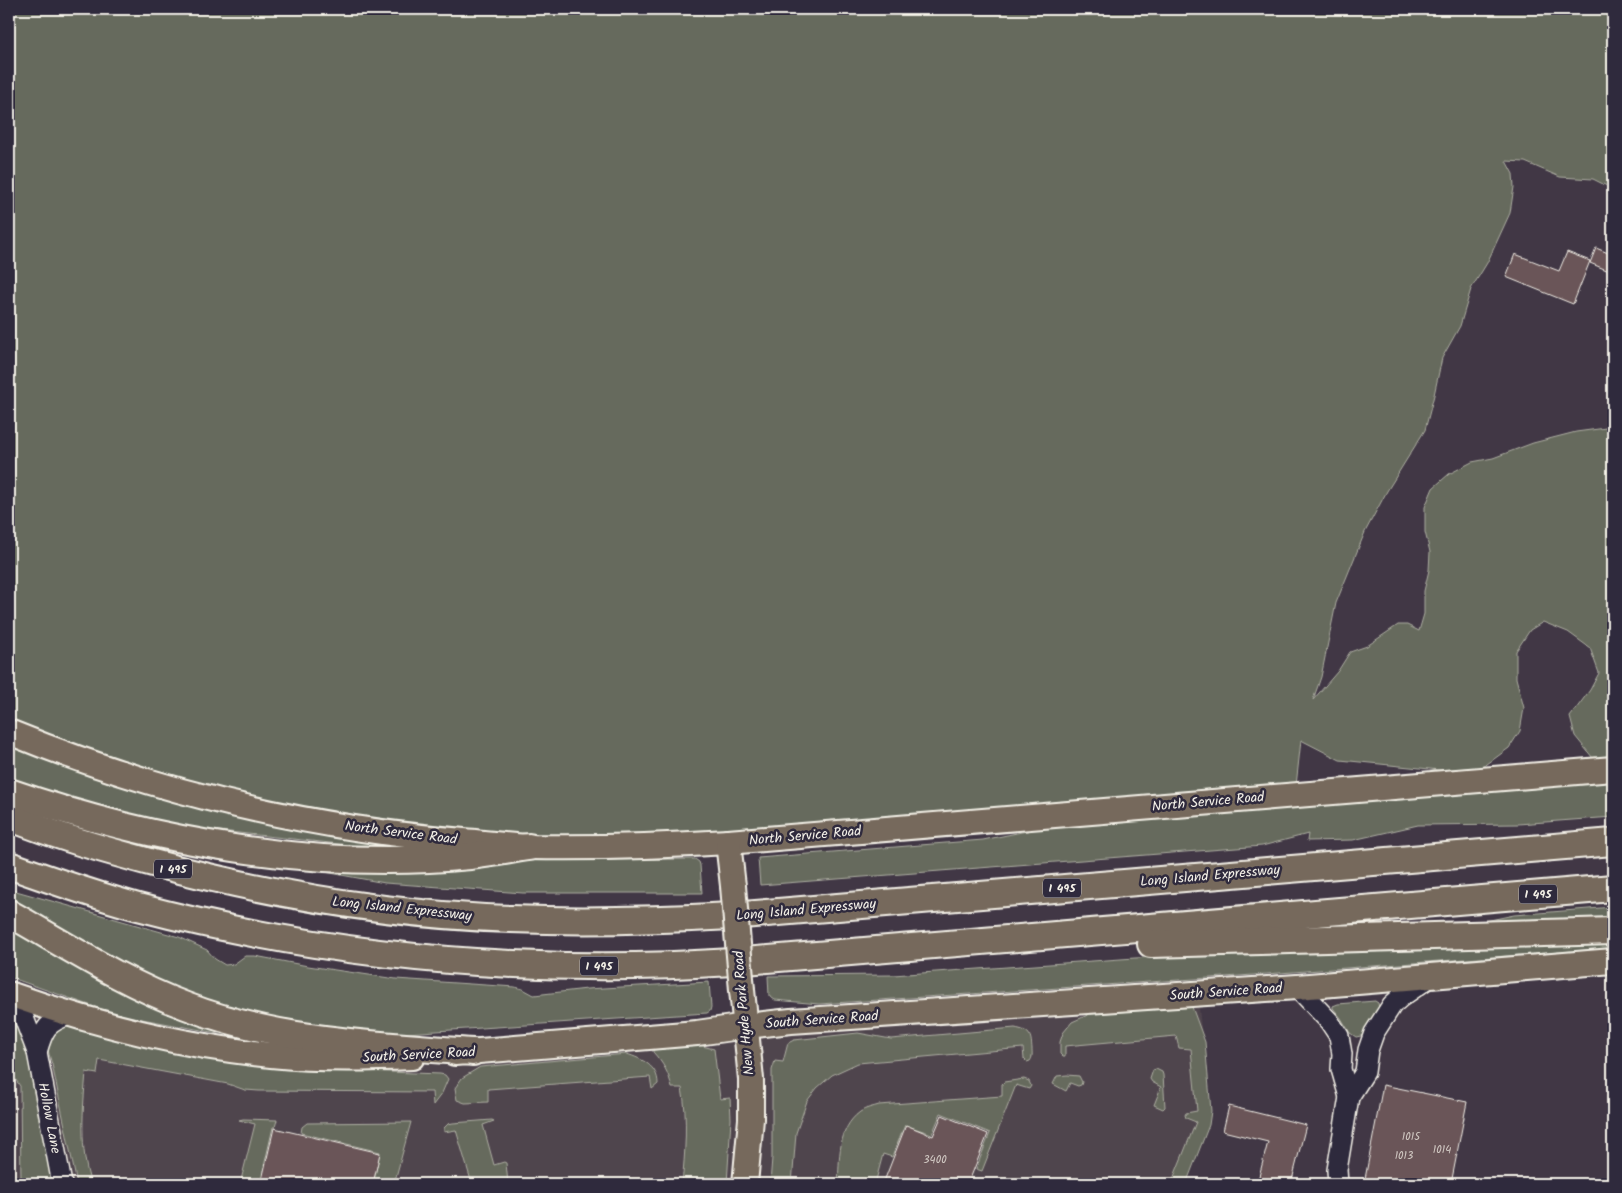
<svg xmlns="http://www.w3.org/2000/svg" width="1622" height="1193" viewBox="0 0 1622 1193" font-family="Kalam,sans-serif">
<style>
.built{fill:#50444e}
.green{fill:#666b5d;stroke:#adaea2}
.building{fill:#6a5559;stroke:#f4f1e8}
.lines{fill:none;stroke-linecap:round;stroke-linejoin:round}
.minor-casing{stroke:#f4f1e8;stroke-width:22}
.major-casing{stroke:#f4f1e8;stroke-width:28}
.highway-casing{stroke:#f4f1e8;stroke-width:30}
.minor{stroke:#2f2a3d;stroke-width:19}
.major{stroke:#76695c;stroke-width:24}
.highway{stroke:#76695c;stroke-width:26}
.major-bridge-casing{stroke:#f4f1e8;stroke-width:28;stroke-linecap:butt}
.major-bridge{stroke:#76695c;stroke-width:24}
.labels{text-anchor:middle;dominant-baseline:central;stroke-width:5;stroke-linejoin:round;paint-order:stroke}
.number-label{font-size:11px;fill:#d2cac4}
.shield{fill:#2f2a3d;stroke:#b9b5b5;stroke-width:1}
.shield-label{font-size:12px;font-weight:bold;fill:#f4f1e8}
.street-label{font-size:14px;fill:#f4f1e8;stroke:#2f2a3d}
</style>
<rect width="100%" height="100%" fill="#413745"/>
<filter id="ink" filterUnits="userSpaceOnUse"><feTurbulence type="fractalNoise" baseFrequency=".02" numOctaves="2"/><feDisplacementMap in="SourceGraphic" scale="10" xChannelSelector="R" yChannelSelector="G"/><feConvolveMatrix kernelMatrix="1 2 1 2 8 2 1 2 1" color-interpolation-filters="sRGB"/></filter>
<g filter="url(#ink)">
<!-- built -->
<g class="built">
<polygon points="1198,998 1209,1106 1183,1184 757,1184 765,1122 760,1036"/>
<polygon points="9,1000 311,1066 474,1062 738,1038 742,1146 738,1184 9,1184"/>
</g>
<!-- green -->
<g class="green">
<polygon points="9,9 1613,9 1613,189 1593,179 1560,177 1525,162 1506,161 1513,174 1514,187 1510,213 1487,263 1471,289 1460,326 1442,358 1434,395 1425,430 1387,491 1365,532 1336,603 1321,677 1313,700 1338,671 1350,652 1367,646 1398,625 1407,625 1419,631 1424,614 1424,591 1429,570 1430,552 1425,532 1425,507 1433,488 1449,474 1472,462 1493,458 1533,443 1576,432 1606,428 1613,429 1613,769 1597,763 1575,736 1570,717 1590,690 1599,673 1590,648 1568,632 1543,622 1530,630 1516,651 1516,678 1524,708 1520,731 1509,748 1483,767 1440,770 1340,760 1301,740 1295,795 664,846 331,824 9,732"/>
<polygon points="9,740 378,842 376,848 129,821 9,777"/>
<polygon points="1613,779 1613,817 1518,824 1418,825 1353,840 1307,841 1308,834 1262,846 760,885 758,858 983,840 1046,827"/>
<polygon points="695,859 699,862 700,865 702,893 523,893 385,883 259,860 510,861"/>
<polygon points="9,889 179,937 207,950 215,959 225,965 234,964 245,956 255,956 308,966 396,979 515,987 523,989 534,995 587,989 709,982 711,1007 710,1011 707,1013 391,1034 310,1028 211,1003 124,966 52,928 9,899"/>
<polygon points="1613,907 1613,923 1466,925 1514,915"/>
<polygon points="9,919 142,998 234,1036 115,1014 9,977"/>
<polygon points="1613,940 1613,948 1239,976 819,1004 775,1000 769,996 768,976 893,975 1135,958 1287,951"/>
<polygon points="1375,1001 1378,1003 1379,1008 1367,1032 1361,1036 1356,1037 1350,1033 1341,1018 1333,1008 1333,1006 1338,1004"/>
<polygon points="1192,1007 1205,1042 1211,1111 1209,1125 1186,1184 1171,1184 1196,1122 1186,1118 1185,1115 1186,1113 1197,1111 1191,1049 1179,1048 1176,1036 1065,1046 1065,1057 1063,1057 1060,1054 1060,1042 1063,1033 1072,1022 1090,1014"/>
<polygon points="9,1011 20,1029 34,1073 53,1184 21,1184 20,1086 9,1070"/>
<path d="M59,1026H72L211,1059L284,1068L440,1074L445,1075L448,1079L442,1093L433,1105L432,1092L259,1091L245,1090L228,1084L99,1060L97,1074L86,1072C83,1109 79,1148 91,1184H77L52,1064C46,1045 45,1041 59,1026Z"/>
<path d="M1015,1028C1030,1031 1031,1034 1032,1049C1032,1054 1033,1057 1030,1061L1027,1062L1024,1059L1023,1048L858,1063L832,1075L817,1088L807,1101L796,1133L792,1184H770L772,1158V1070L775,1061L783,1062L788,1043L794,1040L858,1033L891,1039Z"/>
<path d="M698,1045L714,1049L720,1099L730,1098L731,1119L727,1184H682C685,1153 688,1119 682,1088H672C669,1073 663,1063 653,1052V1050Z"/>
<path d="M627,1054C642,1059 658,1066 658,1084L652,1089L650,1077L488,1089V1102L465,1103L457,1100L455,1088L462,1078L480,1067Z"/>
<polygon points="1156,1069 1162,1072 1163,1075 1165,1107 1163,1109 1154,1105 1161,1087 1152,1082 1150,1079 1153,1070"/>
<polygon points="1067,1075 1079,1076 1082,1082 1081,1085 1078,1086 1070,1083 1066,1091 1053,1084 1057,1076"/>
<path d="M1024,1079L1029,1081L1031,1086L1029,1089L1016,1085L982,1171L976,1169L990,1133L941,1113L932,1134L905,1125L892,1157L883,1154L875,1184H838C840,1158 837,1129 860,1112C865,1108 873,1107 879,1105L1002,1096V1084L1004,1082Z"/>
<polygon points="243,1119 277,1120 275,1127 273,1127 260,1184 240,1184 255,1124 239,1120"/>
<polygon points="492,1120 494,1121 483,1125 494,1165 504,1162 506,1163 508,1184 472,1184 456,1130 444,1132 444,1128 448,1124 453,1123"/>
<polygon points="411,1122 394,1184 373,1184 380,1152 301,1133 302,1127 307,1123"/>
</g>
<!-- building -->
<g class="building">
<polygon points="1596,248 1613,255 1613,260 1609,271 1590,263"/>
<polygon points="1567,252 1590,261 1573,304 1506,277 1515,254 1559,271"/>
<polygon points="1383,1085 1467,1102 1451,1184 1364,1184"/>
<polygon points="1229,1106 1306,1125 1291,1184 1257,1184 1268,1142 1223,1131"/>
<polygon points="942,1115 988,1134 968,1184 883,1184 906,1125 933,1136"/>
<polygon points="274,1128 380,1153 373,1184 261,1184"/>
</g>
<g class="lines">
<!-- minor casing -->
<g class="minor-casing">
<g id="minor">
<polyline points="1297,987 1329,1021 1339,1036 1342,1054 1341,1069 1349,1097"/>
<polyline points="9,1000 24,1018 37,1052 62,1184"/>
<path d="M37,1052C44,1027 47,1023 71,1014"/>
<polyline points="1338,1184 1337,1170 1349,1097 1365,1072 1368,1050 1374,1033 1392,1005 1400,998 1432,976"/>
</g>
</g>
<!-- major casing -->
<g class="major-casing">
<g id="major">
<path d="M9,732C153,791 308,828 464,841C486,843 509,846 531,847C597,848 663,846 728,842L1613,769"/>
<polyline points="728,842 733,886"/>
<polyline points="742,990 751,1079 751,1119 745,1184"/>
<path d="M9,994C94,1024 181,1046 271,1055C317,1060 365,1059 412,1057"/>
<polyline points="455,1053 697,1033 746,1026 791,1021 1297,987 1613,961"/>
</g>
</g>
<!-- highway casing -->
<g class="highway-casing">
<g id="highway">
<path d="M9,792C153,842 317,871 470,856C489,854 509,850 529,847"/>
<path d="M9,817C55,836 105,850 153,863C269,894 391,915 511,919C584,922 658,920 731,916L1613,842"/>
<path d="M9,865C51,880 94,895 138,907C332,958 533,975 733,962L1613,888"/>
<path d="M9,913C67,946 124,983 186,1006C277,1041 376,1045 473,1052"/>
<polyline points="1151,944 1613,931"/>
</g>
</g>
<!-- minor -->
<use href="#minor" class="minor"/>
<!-- major -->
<use href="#major" class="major"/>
<!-- highway -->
<use href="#highway" class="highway"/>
<!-- major-bridge casing -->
<g class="major-bridge-casing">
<polyline id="major-bridge" points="733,886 742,990"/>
</g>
<!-- major-bridge -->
<use href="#major-bridge" class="major-bridge"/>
</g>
</g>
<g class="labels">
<!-- number labels -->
<g class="number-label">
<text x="1411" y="1137">1015</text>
<text x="1442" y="1150">1014</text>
<text x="1404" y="1156">1013</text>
<text x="935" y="1160">3400</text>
</g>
<!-- shield labels -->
<g class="shield">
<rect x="154" y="859.5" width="38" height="19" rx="4"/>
<rect x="1043" y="878.5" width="38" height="19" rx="4"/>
<rect x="1519" y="884.5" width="38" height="19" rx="4"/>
<rect x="580" y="956.5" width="38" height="19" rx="4"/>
</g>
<g class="shield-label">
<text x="173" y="869">I 495</text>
<text x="1062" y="888">I 495</text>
<text x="1538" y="894">I 495</text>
<text x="599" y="966">I 495</text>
</g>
<!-- street labels -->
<g class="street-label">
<text transform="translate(1208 802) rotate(-5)">North Service Road</text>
<text transform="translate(401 833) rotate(7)">North Service Road</text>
<text transform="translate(805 836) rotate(-5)">North Service Road</text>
<text transform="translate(1210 876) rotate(-5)">Long Island Expressway</text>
<text transform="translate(402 909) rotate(6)">Long Island Expressway</text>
<text transform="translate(806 910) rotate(-5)">Long Island Expressway</text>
<text transform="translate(1226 992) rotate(-4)">South Service Road</text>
<text transform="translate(744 1013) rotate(-95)">New Hyde Park Road</text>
<text transform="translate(822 1020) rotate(-4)">South Service Road</text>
<text transform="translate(419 1055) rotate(-3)">South Service Road</text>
<text transform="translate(49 1118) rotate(79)">Hollow Lane</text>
</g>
</g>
<!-- margin -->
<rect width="1622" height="1193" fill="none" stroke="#2f2a3d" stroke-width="30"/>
<rect x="15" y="15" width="1592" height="1163" fill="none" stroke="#f4f1e8" stroke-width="2" filter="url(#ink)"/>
</svg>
